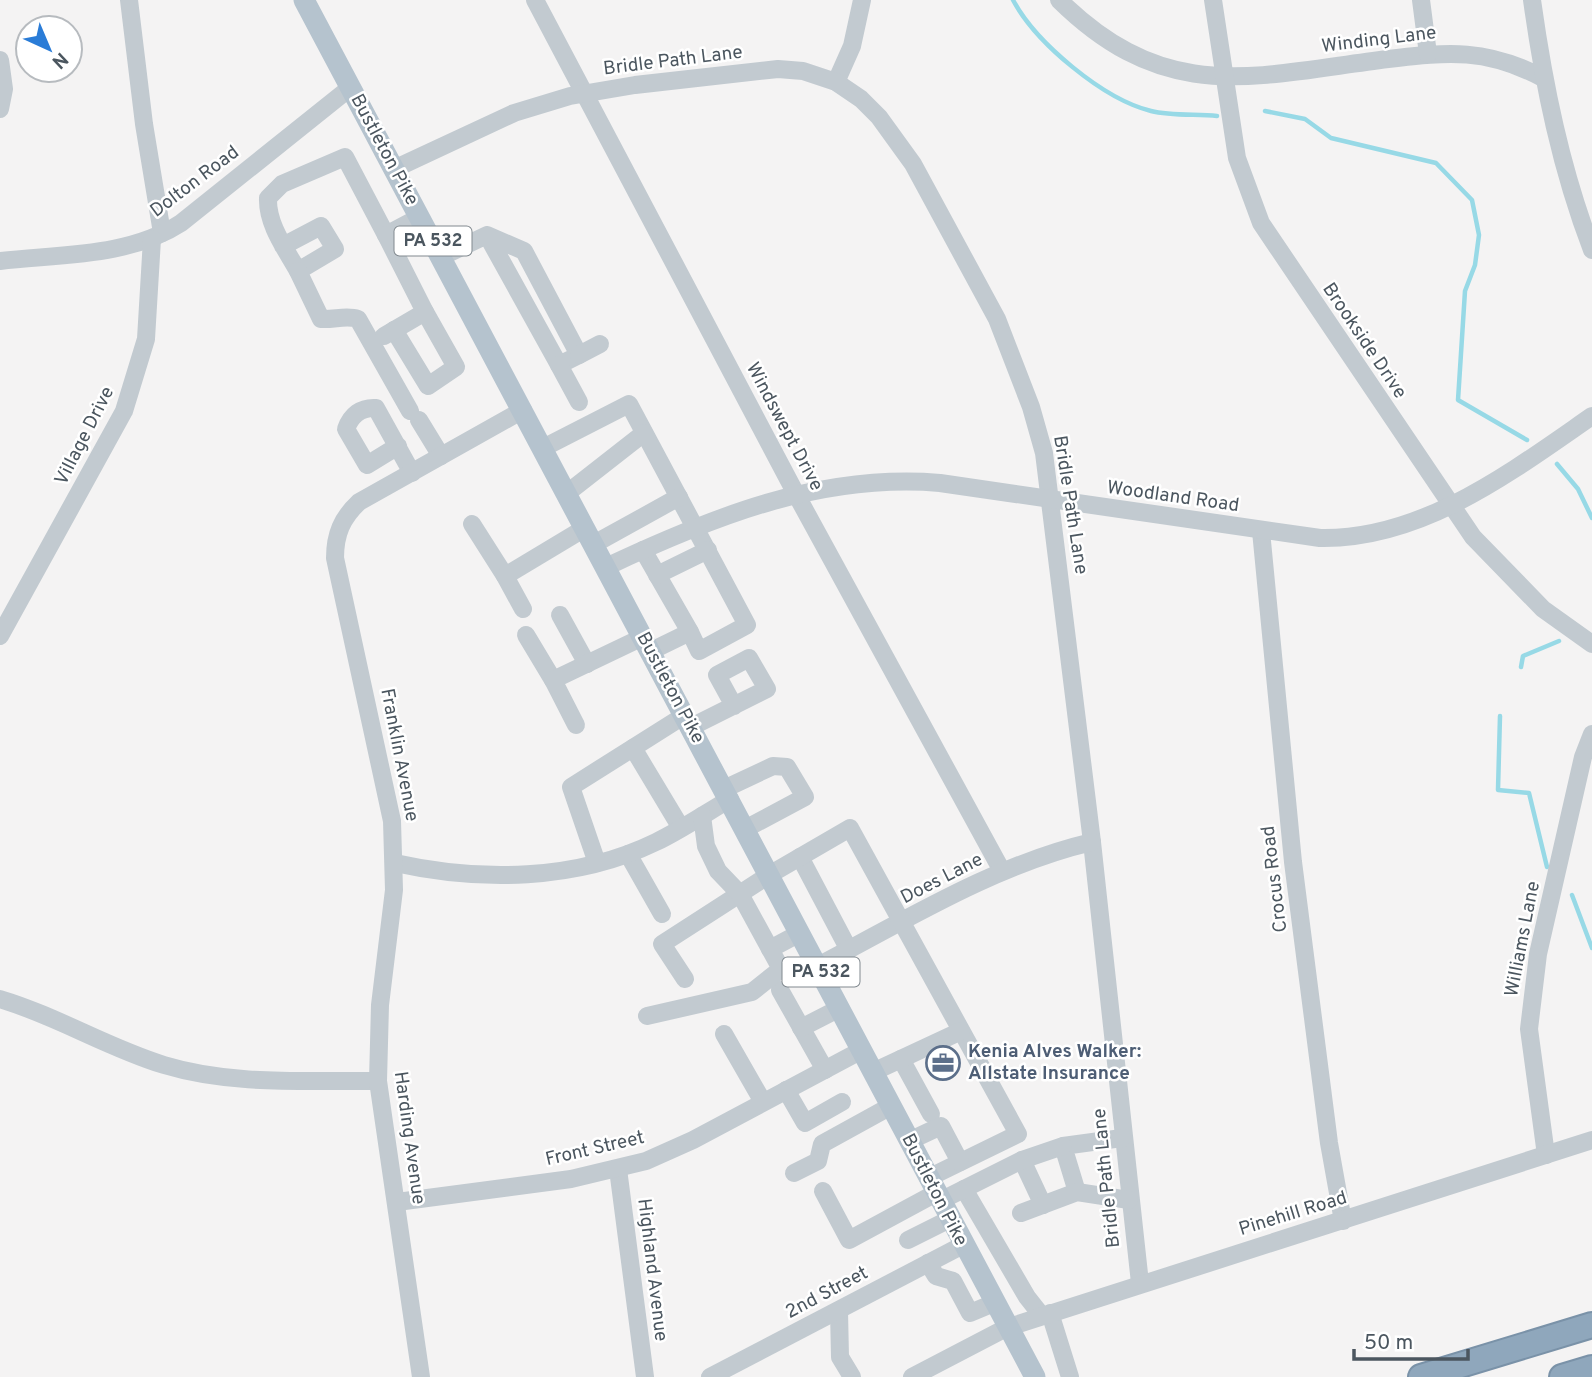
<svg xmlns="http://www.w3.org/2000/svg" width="1592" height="1377" viewBox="0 0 1592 1377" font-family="Overpass,sans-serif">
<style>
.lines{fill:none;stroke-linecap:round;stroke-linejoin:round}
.stream{stroke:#97d9e6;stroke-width:4.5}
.highway-casing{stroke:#7a92a8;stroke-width:28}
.minor{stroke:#c2cad0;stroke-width:18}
.major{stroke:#b5c3ce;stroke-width:21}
.highway{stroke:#8fa7bc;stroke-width:24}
.labels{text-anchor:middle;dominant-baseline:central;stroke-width:5;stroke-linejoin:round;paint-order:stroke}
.shield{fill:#fff;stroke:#81898f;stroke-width:2}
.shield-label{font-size:18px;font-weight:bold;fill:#4b565f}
.street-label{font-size:19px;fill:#4b565f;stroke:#fff}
.service-label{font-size:19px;font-weight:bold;fill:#4e5e75;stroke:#fff;text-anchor:start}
</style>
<rect width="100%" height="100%" fill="#f4f3f3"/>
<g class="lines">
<!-- stream -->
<g class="stream">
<path d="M1013,0C1036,43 1103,99 1151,111C1171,116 1196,114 1217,116"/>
<polyline points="1265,111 1305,119 1331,138 1436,163 1472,200 1479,235 1475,265 1465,291 1458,400 1527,440"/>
<polyline points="1557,464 1578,489 1592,518"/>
<polyline points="1521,667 1523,656 1559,641"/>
<polyline points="1500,716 1498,790 1529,793 1547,867"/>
<polyline points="1572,895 1592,948"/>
</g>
<!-- highway casing -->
<g class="highway-casing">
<g id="highway">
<polyline points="1421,1377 1592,1325"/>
<polyline points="1562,1377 1592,1368"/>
</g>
</g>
<!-- minor -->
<g class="minor">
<polyline points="129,0 144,124 162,233"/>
<polyline points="535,0 796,494 1002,871"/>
<path d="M1059,0C1167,106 1253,76 1388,59C1449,52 1486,48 1543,78"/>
<polyline points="1213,0 1237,158 1261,223 1473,537 1543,609 1592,644"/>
<polyline points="1421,0 1428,54"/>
<path d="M1532,0C1544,86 1561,169 1592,250"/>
<polyline points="0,60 4,89 0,109"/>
<polyline points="836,82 852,46 862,0"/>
<polyline points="394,169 514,113 570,96 635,85 778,69 803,71 836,82 861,99 879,117 913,164 997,319 1031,407 1044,453 1092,842 1140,1283"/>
<path d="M283,246L321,226L335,249L298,271C285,248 267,224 268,198L282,184L345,157L386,235L420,217"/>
<polyline points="441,257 487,235 559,365 579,355 524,251 487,235"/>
<path d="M0,261C60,254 129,257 181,223L351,87"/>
<path d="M298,271L321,319C334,320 346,315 358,319L410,411"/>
<polyline points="394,330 428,386 456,367 425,312"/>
<polyline points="384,336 425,312 386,235"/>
<polyline points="579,355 600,344"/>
<polyline points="559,365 579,402"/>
<polyline points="419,420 441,456"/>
<path d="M398,446L367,465L346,429C351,415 361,407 376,408L412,473"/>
<polyline points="543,448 629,404 747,625 699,651 690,632"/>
<polyline points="566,494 644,433"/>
<polyline points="472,524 505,576"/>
<polyline points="1261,531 1293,862 1329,1143 1343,1221"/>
<polyline points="594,544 679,497"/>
<polyline points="643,550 690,632 651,651"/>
<path d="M606,567C712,517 821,473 940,483L1320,538C1422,540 1511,472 1592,416"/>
<polyline points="657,575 708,550"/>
<polyline points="523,609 505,576 585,528"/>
<polyline points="560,615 587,664"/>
<polyline points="526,635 553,680"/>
<polyline points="0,636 124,411 146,339 152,239"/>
<polyline points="576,725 553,680 643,637"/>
<polyline points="691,727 767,689 749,658 717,675 734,706"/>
<polyline points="633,748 681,828"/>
<polyline points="724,789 773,766 787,767 805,797 745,829"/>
<polyline points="628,854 662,914"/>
<polyline points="800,857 849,950"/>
<path d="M395,863C480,882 576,881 656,842C681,830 706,813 730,799"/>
<polyline points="597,863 571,787 685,715"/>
<polyline points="770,949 800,933"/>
<path d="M818,966C906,920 994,865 1092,842"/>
<polyline points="685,979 662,944 769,875 850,828 1018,1134 928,1178"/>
<polyline points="780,990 825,1070"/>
<path d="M0,999C57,1016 108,1048 164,1065C233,1086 308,1080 378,1081"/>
<polyline points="647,1016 752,992 781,969 740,894 718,871 706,846 702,816"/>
<polyline points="801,1028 840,1008"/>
<polyline points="724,1034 763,1102"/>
<polyline points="901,1059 931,1114"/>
<polyline points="873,1072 961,1031"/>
<polyline points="786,1090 805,1123 842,1102"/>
<polyline points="909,1141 941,1126 960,1162"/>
<polyline points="1546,1155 1529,1029 1538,954 1583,757 1592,734"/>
<polyline points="1022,1160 1043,1205"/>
<polyline points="618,1169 645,1377"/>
<polyline points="794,1173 818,1161 822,1144 891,1106"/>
<polyline points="964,1189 1027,1297 1042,1316"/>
<polyline points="823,1191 849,1240 936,1193"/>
<polyline points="1077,1192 1063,1146 1122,1138"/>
<polyline points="940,1201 1022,1160 1063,1146"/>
<polyline points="397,1202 571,1179 646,1161 693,1140 862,1050"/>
<polyline points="1021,1213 1077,1192 1129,1200"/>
<polyline points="908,1240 950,1219"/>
<polyline points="928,1263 936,1276 953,1281 970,1313 994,1303"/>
<polyline points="839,1311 840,1357 852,1377"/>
<polyline points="1050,1313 1070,1377"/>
<path d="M421,1377L378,1081L380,1005L394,890L392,821L335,558C335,534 342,518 359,502L523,410"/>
<polyline points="710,1377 963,1245"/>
<polyline points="912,1377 1006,1328 1592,1140"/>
</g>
<!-- major -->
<polyline class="major" points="304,0 1035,1377"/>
<!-- highway -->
<use href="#highway" class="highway"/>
</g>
<!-- icons -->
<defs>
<g id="office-ring" transform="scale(1.75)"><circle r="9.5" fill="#fff" stroke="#5c6f8a" stroke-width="1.5"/><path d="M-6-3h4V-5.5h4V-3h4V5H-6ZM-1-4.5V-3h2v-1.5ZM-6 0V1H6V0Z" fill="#5c6f8a"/></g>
</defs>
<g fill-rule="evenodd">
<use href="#office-ring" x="943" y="1063"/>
</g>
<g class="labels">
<!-- shield labels -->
<g class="shield">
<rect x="394.5" y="226.5" width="77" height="29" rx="5"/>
<rect x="782.5" y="957.5" width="77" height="29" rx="5"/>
</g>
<g class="shield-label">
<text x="433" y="241">PA 532</text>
<text x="821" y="972">PA 532</text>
</g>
<!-- street labels -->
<g class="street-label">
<text transform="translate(1379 40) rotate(-7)">Winding Lane</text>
<text transform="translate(673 61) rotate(-7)">Bridle Path Lane</text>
<text transform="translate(384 150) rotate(62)">Bustleton Pike</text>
<text transform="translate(195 182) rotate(-37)">Dolton Road</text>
<text transform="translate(1364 341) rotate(56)">Brookside Drive</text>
<text transform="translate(784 427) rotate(62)">Windswept Drive</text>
<text transform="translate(85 436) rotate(-63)">Village Drive</text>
<text transform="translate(1173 497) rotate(8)">Woodland Road</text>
<text transform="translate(1070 505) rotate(81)">Bridle Path Lane</text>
<text transform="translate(670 688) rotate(62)">Bustleton Pike</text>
<text transform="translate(399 755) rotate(79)">Franklin Avenue</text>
<text transform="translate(942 879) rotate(-27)">Does Lane</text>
<text transform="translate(1275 879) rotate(-97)">Crocus Road</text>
<text transform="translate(1523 939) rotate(-79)">Williams Lane</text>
<text transform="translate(409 1138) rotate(82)">Harding Avenue</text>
<text transform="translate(595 1149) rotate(-13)">Front Street</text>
<text transform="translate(1107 1178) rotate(-96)">Bridle Path Lane</text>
<text transform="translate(934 1190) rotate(63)">Bustleton Pike</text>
<text transform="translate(1293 1214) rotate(-17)">Pinehill Road</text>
<text transform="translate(652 1270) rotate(83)">Highland Avenue</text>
<text transform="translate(827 1293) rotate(-28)">2nd Street</text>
</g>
<!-- service labels -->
<g class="service-label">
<text x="968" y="1052">Kenia Alves Walker:<tspan x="968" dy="22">Allstate Insurance</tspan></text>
</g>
</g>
<!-- north arrow -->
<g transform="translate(49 49) rotate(136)"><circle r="33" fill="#ffffff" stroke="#b7bbbf" stroke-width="2"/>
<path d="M0-5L12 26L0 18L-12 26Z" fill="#2a7cd7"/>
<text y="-10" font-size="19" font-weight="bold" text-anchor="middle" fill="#4b565f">N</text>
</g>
<!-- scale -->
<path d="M1354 1349v10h114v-10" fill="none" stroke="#4b565f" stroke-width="3.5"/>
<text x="1364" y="1349" font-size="21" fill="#4b565f" stroke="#ffffff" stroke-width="5" paint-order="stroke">50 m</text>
</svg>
